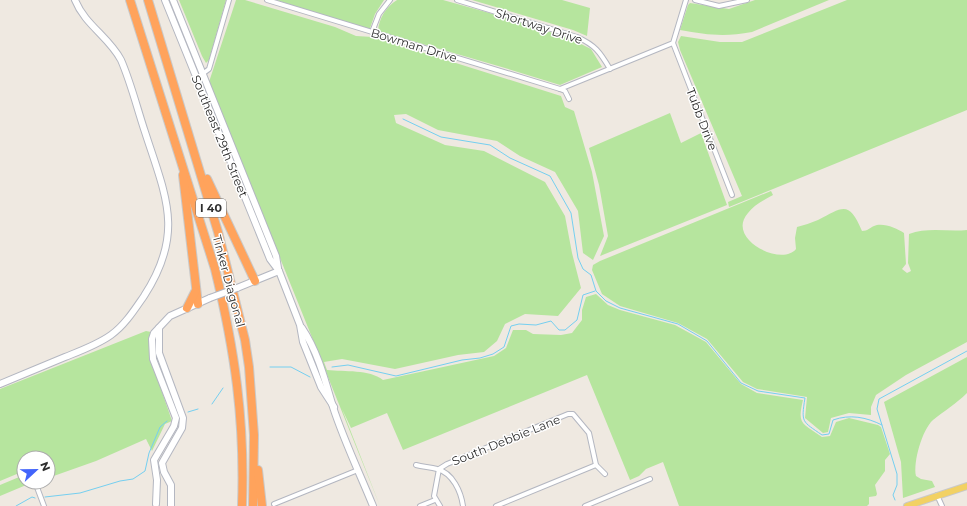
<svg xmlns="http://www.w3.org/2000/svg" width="967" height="506" viewBox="0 0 967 506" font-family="Montserrat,sans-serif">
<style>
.green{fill:#b6e59e}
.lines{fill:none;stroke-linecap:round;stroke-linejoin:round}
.stream{stroke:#75cff0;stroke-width:1}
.minor-casing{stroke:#b4b7c1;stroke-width:6}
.secondary-casing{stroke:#b4b7c1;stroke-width:8}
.primary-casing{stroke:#c9c9c9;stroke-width:8}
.motorway-casing{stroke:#c9c9c9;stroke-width:10}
.minor{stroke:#fff;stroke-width:4}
.secondary{stroke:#fff;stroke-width:6}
.primary{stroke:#f2d163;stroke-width:6}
.motorway{stroke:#ffa35c;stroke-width:8}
.secondary-bridge-casing{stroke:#b4b7c1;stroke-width:8;stroke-linecap:butt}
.secondary-bridge{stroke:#fff;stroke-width:6}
.labels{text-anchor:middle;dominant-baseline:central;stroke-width:3;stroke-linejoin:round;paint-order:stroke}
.shield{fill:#fff;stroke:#6d6d6d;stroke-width:1}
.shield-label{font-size:11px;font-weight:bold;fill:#2e2e2e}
.street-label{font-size:12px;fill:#2e2e2e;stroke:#fff}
</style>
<rect width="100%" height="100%" fill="#efe9e1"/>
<!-- green -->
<g class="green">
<polygon points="179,0 226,0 209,60 206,63 202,56"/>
<path d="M236,0H245L335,27L356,36L373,37L561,96L565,107L574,111L592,172L604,236L593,260L583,253L578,211L555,172L520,156L497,141L438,130L406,114L394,115L396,123L445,145L484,151L545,182L565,216L572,253L581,288L558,316L525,314L505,324L497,341L484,352L458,355L395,369L342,359L324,362L327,370C345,372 369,369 383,380L494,356L506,348L513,330H526L533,334L561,335L572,333L582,320V310L586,297L596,294L608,305L620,310L675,325L706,342L741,384L757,393L803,400C797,425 802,423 822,437L830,436L836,422L849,418L878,425L881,427L890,454L885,460V471L875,485L877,494L876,496L869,497V504L867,506H679L663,462L646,469L639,476L630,480L587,375L403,450L387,413L351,428L342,409L380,506L209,82Z"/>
<polygon points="276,0 384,0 375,14 369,31"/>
<path d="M397,0H443L518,21L573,40L591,49L602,67L560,85L505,68L378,31C379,18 386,7 397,0Z"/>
<polygon points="472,0 562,0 590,8 587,36 573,30"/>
<path d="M755,0H829L752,32C725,37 707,35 680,30L688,5L690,3L729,9Z"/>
<polygon points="847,0 967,0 967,110 729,207 728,202 742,196 680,50 678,42 681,36 720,42 742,42"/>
<polygon points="670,113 681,143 701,133 727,205 600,256 608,236 599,185 589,148"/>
<path d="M771,191L773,195C764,200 754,205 748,213C725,239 782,267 796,249L795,238L797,227C804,225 811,223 818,220C843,207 849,200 862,231C868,231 869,228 874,226C882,222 897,228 904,233L906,264L902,269L907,273L911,271L908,263L909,234C927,227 948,232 967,230V342L906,375L876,395L871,407V415L849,413L831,418L828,432L823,433L805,418L807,397L757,389L743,382L707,339L678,323L620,306L602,294L592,270L593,265L600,261Z"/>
<polygon points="146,331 151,332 149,354 172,421 165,424 152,451 146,439 96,461 48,478 48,458 24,458 24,471 0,481 0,389"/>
<path d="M967,357V393C956,404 944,411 933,420C922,430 913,462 916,476L921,479L932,481L935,487L903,498L901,462L884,402Z"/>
<polygon points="24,475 24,482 31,483 0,496 0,485"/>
</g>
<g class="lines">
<!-- stream -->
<g class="stream">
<path d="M403,119L441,137L490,145L510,158L550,176L571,213L578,258L583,269L591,275L596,291L606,301L620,308L678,324L707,341L741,383L758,391L805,398C801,423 802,421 822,435L829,434L833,420C850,414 866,417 882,425"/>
<polyline points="270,367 291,367 310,377"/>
<polyline points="332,367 348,365 396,376 462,360 480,358 493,354 504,347 511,326 519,324 536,325 551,321 559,330 565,330 577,320 583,295 595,291"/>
<polyline points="212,404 223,388"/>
<polyline points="188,412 198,409"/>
<polyline points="45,497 80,493 120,481 133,479 145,471 149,453 160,427 167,421"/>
<polyline points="895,500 893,495 897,485 897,474 877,409 879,399 967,351"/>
<polyline points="16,506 32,497 35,498"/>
</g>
<!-- minor casing -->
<g class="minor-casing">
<g id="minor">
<polyline points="267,0 560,89 565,91 569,99"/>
<path d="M457,0L577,37C595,45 600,52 610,69"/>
<polyline points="695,0 719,6 747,0"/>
<polyline points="372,32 379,14 390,0"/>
<polyline points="673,43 732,195"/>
<polyline points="197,78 209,69 229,0"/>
<polyline points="560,89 673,43 686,0"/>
<path d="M416,465C423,467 430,467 437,469C453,473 461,492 463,506"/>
<polyline points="35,482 44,506"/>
<polyline points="937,495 942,506"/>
<polyline points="274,504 358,470"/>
<polyline points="420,506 435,500"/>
<polyline points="440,506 434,496 439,469 447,464 568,414 573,414 589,433 596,465 605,474"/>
<polyline points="496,506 596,465"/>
<polyline points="585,506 650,479"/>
</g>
</g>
<!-- secondary casing -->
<g class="secondary-casing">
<g id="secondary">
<polyline points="165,0 270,259 279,271 300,325 303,342 321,387 334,407"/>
<polyline points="173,0 276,256 278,268"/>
<polyline points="237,288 279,271"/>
<polyline points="159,328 159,353 183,418 182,428 162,463 164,472 171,485 171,506"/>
<path d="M302,328C318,352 325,380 333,407C344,441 360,474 373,506"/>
<path d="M0,384C22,375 43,366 65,357C80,351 97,345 111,335C125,325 135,309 144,296C185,233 166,197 145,132C137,108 131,83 121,60C109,37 85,25 75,0"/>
<polyline points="156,504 157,480 154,460 174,426 176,418 153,359 152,339 154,333 170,316 210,298"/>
</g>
</g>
<!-- primary casing -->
<g class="primary-casing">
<polyline id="primary" points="907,506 967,486"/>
</g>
<!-- motorway casing -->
<g class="motorway-casing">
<g id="motorway">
<path d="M130,0L215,269C235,351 245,421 242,506"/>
<polyline points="148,0 218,232 245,340 249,367 254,435 253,506"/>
<polyline points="183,175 198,304"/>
<polyline points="207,179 255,281"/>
<polyline points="187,308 195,292"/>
<polyline points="258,470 262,506"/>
</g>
</g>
<!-- minor -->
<use href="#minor" class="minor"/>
<!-- secondary -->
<use href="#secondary" class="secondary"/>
<!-- primary -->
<use href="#primary" class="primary"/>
<!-- motorway -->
<use href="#motorway" class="motorway"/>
<!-- secondary-bridge casing -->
<g class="secondary-bridge-casing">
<polyline id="secondary-bridge" points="210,298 237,288"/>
</g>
<!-- secondary-bridge -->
<use href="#secondary-bridge" class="secondary-bridge"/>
</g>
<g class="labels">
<!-- shield labels -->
<rect class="shield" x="196" y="199" width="30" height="18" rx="3"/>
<g class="shield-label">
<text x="211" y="208">I 40</text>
</g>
<!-- street labels -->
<g class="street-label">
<text transform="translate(539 26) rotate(18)">Shortway Drive</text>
<text transform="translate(414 45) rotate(17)">Bowman Drive</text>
<text transform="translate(702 119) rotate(69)">Tubb Drive</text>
<text transform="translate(220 136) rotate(68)">Southeast 29th Street</text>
<text transform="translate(229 281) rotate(75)">Tinker Diagonal</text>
<text transform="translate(506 440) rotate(-22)">South Debbie Lane</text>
</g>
</g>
<!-- north arrow -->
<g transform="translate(36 470) rotate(68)"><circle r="19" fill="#ffffff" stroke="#ababab"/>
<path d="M0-3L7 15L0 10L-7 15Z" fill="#4264fb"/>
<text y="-6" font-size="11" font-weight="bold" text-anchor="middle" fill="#2e2e2e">N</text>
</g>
</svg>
